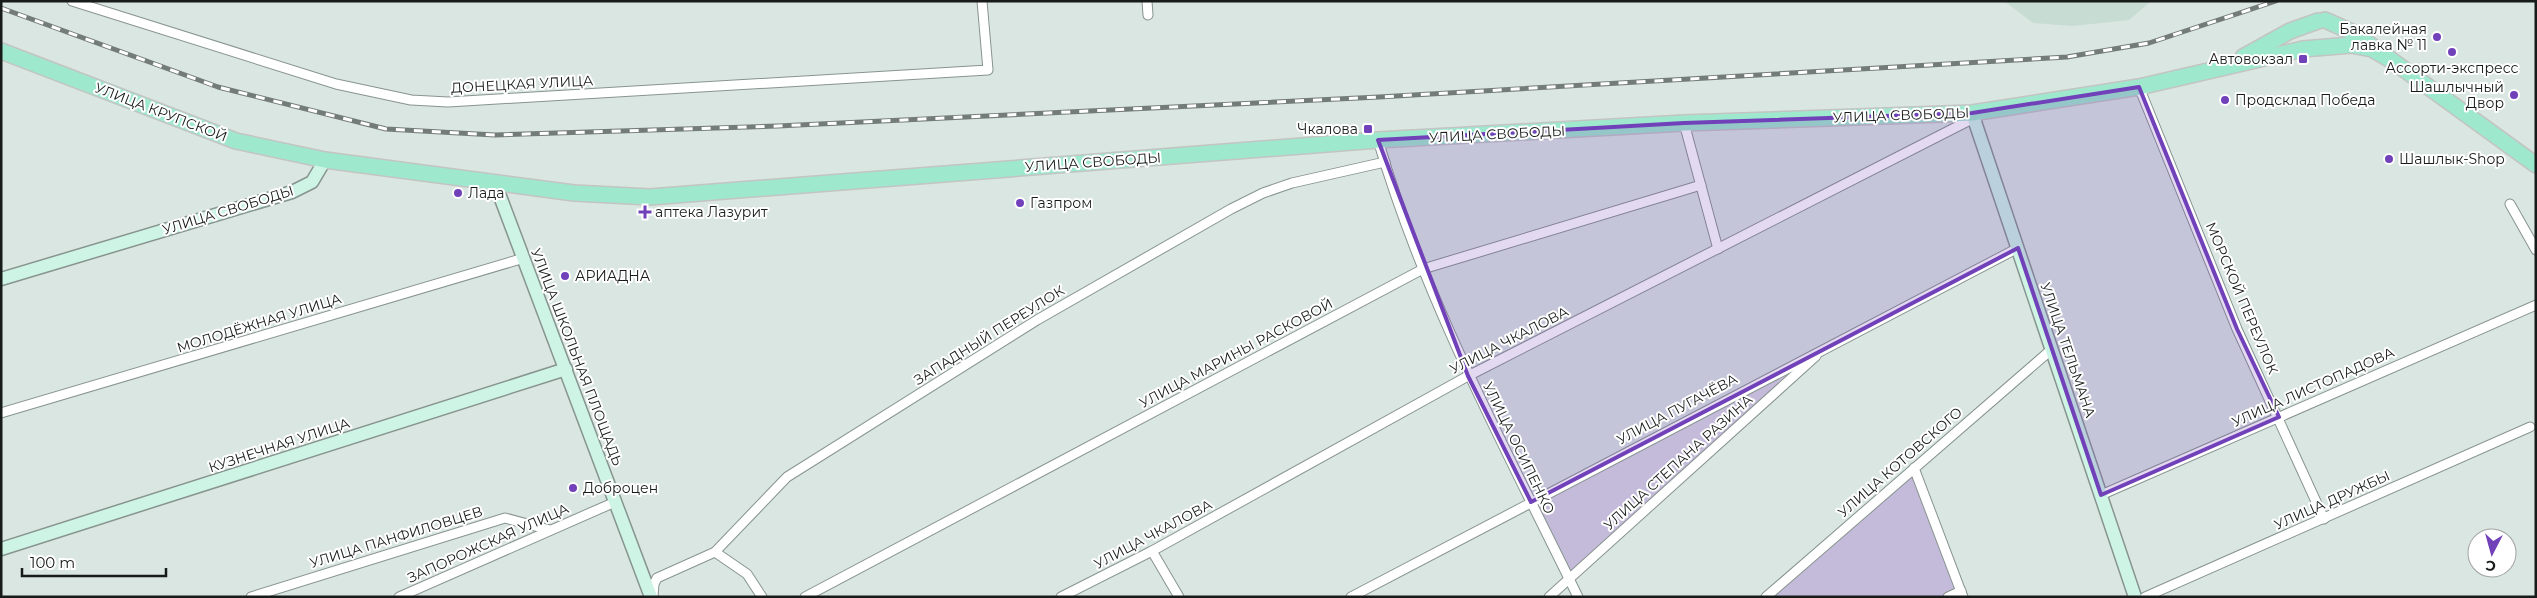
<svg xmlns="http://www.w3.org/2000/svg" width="2537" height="598" viewBox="0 0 2537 598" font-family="Montserrat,sans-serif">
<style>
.built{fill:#c7dcd2}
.green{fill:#c4bbdb}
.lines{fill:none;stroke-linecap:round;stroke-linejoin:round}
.street-casing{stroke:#88948f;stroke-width:11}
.secondary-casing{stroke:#88948f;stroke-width:15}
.primary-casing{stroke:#c3c4c3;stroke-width:18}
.street{stroke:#fff;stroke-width:9}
.secondary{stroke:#cef4e6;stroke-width:12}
.primary{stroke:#9ee9ce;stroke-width:15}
.rail-casing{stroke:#747c79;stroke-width:5}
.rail{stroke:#fff;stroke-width:3;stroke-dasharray:9;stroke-linecap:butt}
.marked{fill:#7141b9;fill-opacity:0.2;stroke:#7141b9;stroke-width:4;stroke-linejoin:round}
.poi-dot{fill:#7141b9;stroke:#fff;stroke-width:2}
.labels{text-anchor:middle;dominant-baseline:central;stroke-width:4;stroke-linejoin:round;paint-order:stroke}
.poi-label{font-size:14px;fill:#171b19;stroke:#fff;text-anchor:start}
.street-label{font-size:14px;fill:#171b19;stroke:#fff}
</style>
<rect width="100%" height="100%" fill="#dae6e1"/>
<!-- built -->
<polygon class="built" points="2004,1 2151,1 2129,20 2073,26 2033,23"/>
<!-- green -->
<g class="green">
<polygon points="1826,347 1569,579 1529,498"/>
<polygon points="1914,468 1961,591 1948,597 1766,597"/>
</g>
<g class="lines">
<!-- street casing -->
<g class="street-casing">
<g id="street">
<polyline points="72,1 336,84 411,100 448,102 988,70 982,1"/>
<polyline points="1147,1 1148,15"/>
<polyline points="2139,87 2237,329 2324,519"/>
<polyline points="1684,123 1718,249"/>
<path d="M1378,140C1425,301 1505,447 1578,597"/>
<polyline points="2510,204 2536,250"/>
<polyline points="1,413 524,258"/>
<polyline points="1914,468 1963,597"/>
<polyline points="2101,495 2536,305"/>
<polyline points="1152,551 1179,597"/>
<polyline points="715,552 747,574 762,597"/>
<polyline points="251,597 505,518 550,530"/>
<polyline points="399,597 615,502"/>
<polyline points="653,597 654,584 657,578 715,552 787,477 1037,320 1231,209 1263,193 1292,183 1385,162"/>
<polyline points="805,597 1423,269 1701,185"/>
<polyline points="1061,597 1152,551 1468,376 1974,118"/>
<polyline points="1351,597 2018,248"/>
<polyline points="1549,597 1816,356"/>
<polyline points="1766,597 2052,349"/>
<polyline points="1948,597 1961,591"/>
<polyline points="2145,597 2530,427"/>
</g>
</g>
<!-- secondary casing -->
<g class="secondary-casing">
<g id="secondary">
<polyline points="1972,113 2135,597"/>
<polyline points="495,183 651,597"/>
<polyline points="1,279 292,192 312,182 325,160"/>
<polyline points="1,549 566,369"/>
</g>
</g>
<!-- primary casing -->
<g class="primary-casing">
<g id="primary">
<polyline points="2325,20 2354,33 2536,165"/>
<polyline points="1,51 236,141 325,160 574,193 650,197 1378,140 1684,123 1972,113 2139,87 2303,49 2351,45 2372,49 2389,59"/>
<polyline points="2243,57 2290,31 2318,21"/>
</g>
</g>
<!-- street -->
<use href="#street" class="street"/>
<!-- secondary -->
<use href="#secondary" class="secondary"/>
<!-- primary -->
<use href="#primary" class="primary"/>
<!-- rail casing -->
<g class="rail-casing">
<polyline id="rail" points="1,8 218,87 386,129 495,135 778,126 1379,97 2067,57 2149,43 2276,1"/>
</g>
<!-- rail -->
<use href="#rail" class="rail"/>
</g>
<!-- marked area -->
<path class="marked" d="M2139,87L2237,329L2279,417L2101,495L2018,248L1531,502L1468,376L1378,140L1684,123L1972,113Z"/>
<!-- markers -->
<g class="poi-dot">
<circle cx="2437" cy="37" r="5"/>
<circle cx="2452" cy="52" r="5"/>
<rect x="2298" y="54" width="10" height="10" rx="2.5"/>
<circle cx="2514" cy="95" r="5"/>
<circle cx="2225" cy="100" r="5"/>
<rect x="1363" y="124" width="10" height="10" rx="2.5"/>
<circle cx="2389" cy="159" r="5"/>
<circle cx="458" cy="193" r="5"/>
<circle cx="1020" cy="203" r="5"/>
<path d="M642.5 204.5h5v5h5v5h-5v5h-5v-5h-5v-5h5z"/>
<circle cx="565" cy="276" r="5"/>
<circle cx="573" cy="488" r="5"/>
</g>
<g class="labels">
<!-- poi labels -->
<g class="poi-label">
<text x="2427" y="29" text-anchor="end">Бакалейная<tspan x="2427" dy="16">лавка № 11</tspan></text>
<text x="2293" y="59" text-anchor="end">Автовокзал</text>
<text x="2452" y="68" text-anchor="middle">Ассорти-экспресс</text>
<text x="2504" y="87" text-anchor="end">Шашлычный<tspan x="2504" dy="16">Двор</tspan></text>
<text x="2235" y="100">Продсклад Победа</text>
<text x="1358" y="129" text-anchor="end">Чкалова</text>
<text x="2399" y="159">Шашлык-Shop</text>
<text x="468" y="193">Лада</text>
<text x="1030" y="203">Газпром</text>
<text x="655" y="212">аптека Лазурит</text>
<text x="575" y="276">АРИАДНА</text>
<text x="583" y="488">Доброцен</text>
</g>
<!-- street labels -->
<g class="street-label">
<text transform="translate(522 84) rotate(-3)">ДОНЕЦКАЯ УЛИЦА</text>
<text transform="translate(161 112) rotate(21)">УЛИЦА КРУПСКОЙ</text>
<text transform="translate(1901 115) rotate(-2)">УЛИЦА СВОБОДЫ</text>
<text transform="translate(1497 134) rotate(-3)">УЛИЦА СВОБОДЫ</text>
<text transform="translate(1093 162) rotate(-4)">УЛИЦА СВОБОДЫ</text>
<text transform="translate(228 210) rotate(-17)">УЛИЦА СВОБОДЫ</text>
<text transform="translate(2242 298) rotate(67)">МОРСКОЙ ПЕРЕУЛОК</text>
<text transform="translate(259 323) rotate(-17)">МОЛОДЁЖНАЯ УЛИЦА</text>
<text transform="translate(989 335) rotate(-32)">ЗАПАДНЫЙ ПЕРЕУЛОК</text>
<text transform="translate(1509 340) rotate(-27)">УЛИЦА ЧКАЛОВА</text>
<text transform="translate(2068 350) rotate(71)">УЛИЦА ТЕЛЬМАНА</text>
<text transform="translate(1236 353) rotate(-28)">УЛИЦА МАРИНЫ РАСКОВОЙ</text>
<text transform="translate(577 357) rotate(69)">УЛИЦА ШКОЛЬНАЯ ПЛОЩАДЬ</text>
<text transform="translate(2313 387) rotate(-24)">УЛИЦА ЛИСТОПАДОВА</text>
<text transform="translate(1677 409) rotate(-28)">УЛИЦА ПУГАЧЁВА</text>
<text transform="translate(279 445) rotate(-18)">КУЗНЕЧНАЯ УЛИЦА</text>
<text transform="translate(1519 448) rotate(64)">УЛИЦА ОСИПЕНКО</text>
<text transform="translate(1678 462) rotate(-42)">УЛИЦА СТЕПАНА РАЗИНА</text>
<text transform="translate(1900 462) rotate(-41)">УЛИЦА КОТОВСКОГО</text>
<text transform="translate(2332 500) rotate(-24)">УЛИЦА ДРУЖБЫ</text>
<text transform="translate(1153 534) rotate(-28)">УЛИЦА ЧКАЛОВА</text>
<text transform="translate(396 537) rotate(-17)">УЛИЦА ПАНФИЛОВЦЕВ</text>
<text transform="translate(488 543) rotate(-24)">ЗАПОРОЖСКАЯ УЛИЦА</text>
</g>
</g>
<!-- border -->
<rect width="2537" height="598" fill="none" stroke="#171b19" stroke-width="5"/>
<!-- north arrow -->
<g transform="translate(2492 553) rotate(186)"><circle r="24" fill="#ffffff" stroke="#a2a4a3"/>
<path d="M0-4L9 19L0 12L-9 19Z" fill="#7141b9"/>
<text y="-8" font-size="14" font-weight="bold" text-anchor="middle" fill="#171b19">С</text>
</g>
<!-- scale -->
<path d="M22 568v8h144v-8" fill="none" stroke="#171b19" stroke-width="2.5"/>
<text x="30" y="568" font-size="15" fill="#171b19" stroke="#ffffff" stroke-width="4" paint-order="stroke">100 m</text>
</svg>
